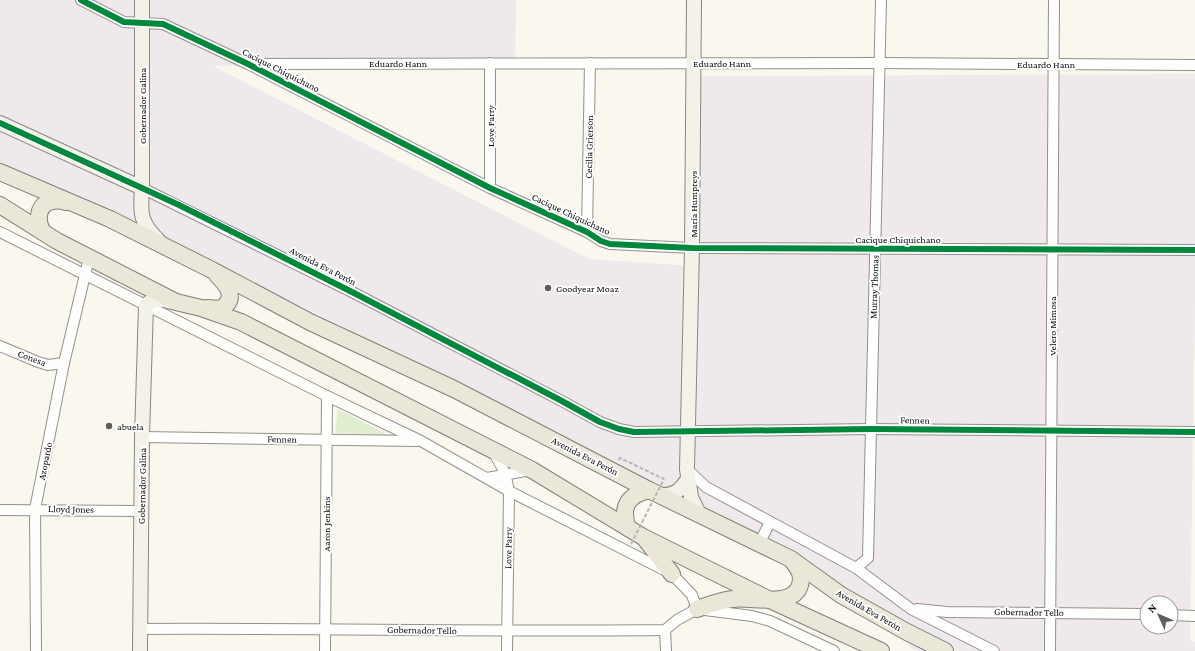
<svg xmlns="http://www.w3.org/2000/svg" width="1195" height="651" viewBox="0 0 1195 651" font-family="'Crimson Pro',serif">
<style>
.industrial{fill:#f0e9eb;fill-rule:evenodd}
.green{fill:#e1edcf}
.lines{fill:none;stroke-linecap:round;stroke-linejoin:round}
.street-casing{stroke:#92918d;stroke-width:12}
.secondary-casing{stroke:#888783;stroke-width:16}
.primary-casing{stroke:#7f7e7a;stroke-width:18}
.path{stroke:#b7b6b5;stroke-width:2;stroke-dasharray:4 2;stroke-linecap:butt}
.street{stroke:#fefefc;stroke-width:10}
.secondary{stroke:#f3f2e8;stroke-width:14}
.primary{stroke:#eae6d8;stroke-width:16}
.path-bridge{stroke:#b7b6b5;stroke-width:2;stroke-dasharray:4 2;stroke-linecap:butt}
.cycleway-casing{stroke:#fff;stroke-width:8}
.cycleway{stroke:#00873e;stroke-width:6}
.poi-dot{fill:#5e5d5a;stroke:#fff;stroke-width:1.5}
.labels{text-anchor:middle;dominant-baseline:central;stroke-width:4;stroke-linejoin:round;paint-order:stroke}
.street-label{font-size:10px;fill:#0a0a0a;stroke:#fff}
.poi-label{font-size:10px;fill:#0a0a0a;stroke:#fff;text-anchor:start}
</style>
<rect width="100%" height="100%" fill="#f9f7ee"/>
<!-- industrial -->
<path class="industrial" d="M0,0H516L515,67L213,66L589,259L693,266L698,76L1195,74V305L1190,641L1195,642V651H915L805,556L595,455L320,315L42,183L0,165ZM1147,603H1171V627H1147Z"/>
<!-- green -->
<polygon class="green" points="338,409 388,435 335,433"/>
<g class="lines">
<!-- street casing -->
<g class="street-casing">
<g id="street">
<polyline points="81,0 124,22 163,24 248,64 490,188 587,232 601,241 610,244 692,248 1195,250"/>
<polyline points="490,63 490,188"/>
<polyline points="251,64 878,63 1195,65"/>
<polyline points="142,188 354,293 560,400 600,422 619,429 634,432 871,429 1195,432"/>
<polyline points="0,232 327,396 421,441 509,491 672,574 692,595 697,609 752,616 770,621 834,651"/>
<polyline points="587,232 590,63"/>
<polyline points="0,346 38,362 48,365 64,363"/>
<polyline points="142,437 417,441"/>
<polyline points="493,451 505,473 509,491 507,651"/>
<polyline points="687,469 706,487 856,568 911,609 994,651"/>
<polyline points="487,478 531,470"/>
<polyline points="0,510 141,511"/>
<polyline points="759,544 770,522"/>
<polyline points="856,568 868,558 881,0"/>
<polyline points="917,609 947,612 1147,614"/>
<polyline points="1171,615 1195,616"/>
<path d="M140,629C315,628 490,632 665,630L677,620L697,609"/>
<polyline points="665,630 666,651"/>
<polyline points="36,651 35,509 64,363 89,258"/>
<polyline points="325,651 327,396"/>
<polyline points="1050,651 1054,0"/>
</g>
</g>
<!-- secondary casing -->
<g class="secondary-casing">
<g id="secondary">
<path d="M142,0V188C140,213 140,223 159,241"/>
<polyline points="694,0 692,248 687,469 691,497 699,514"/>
<polyline points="0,123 142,188"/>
<path d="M662,495C676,495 680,490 688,479"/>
<path d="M140,651L142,437L146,305C154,297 163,300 173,302"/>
</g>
</g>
<!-- primary casing -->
<g class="primary-casing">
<g id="primary">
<polyline points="0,172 110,219 212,270 310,322 454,389 649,490 791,559 841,595 907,632 945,651"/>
<polyline points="0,205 57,241 176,302 201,308 241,322 532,470 643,537 770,600 881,651"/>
<path d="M43,232C36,221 37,203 53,201C57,200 62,201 66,202"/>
<path d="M207,308L221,309C238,298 227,285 217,275"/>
<path d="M628,528C620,507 628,495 649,490"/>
<polyline points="646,540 672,574"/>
<path d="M697,609C709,605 721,600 733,599C751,596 793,609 800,585C803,573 798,569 792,560"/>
</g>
</g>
<!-- path -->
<polyline class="path" points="619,460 620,458 664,479"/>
<!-- street -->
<use href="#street" class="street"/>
<!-- secondary -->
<use href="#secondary" class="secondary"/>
<!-- primary -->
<use href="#primary" class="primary"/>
<!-- path-bridge -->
<polyline class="path-bridge" points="631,544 664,479"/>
<!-- cycleway casing -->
<g class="cycleway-casing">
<g id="cycleway">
<polyline points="81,0 124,22 163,24 248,64 490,188 587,232 601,241 610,244 692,248 1195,250"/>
<polyline points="0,123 179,205 354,293 560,400 600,422 619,429 634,432 871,429 1195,432"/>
</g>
</g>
<!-- cycleway -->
<use href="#cycleway" class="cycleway"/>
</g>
<!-- markers -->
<g class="poi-dot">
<circle cx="548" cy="288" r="4"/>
<circle cx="109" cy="426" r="4"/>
</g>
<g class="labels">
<!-- street labels -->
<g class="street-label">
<text x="398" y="63">Eduardo Hann</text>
<text x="722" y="63">Eduardo Hann</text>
<text x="1046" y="64">Eduardo Hann</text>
<text transform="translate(281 70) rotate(27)">Cacique Chiquichano</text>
<text transform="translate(142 106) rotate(-90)">Gobernador Galina</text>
<text transform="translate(490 126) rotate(-90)">Love Parry</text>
<text transform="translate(589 147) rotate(-89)">Cecilia Grierson</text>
<text transform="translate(693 204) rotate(-90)">María Humpreys</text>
<text transform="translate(571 214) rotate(25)">Cacique Chiquichano</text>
<text x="898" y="239">Cacique Chiquichano</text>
<text transform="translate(323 266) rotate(27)">Avenida Eva Perón</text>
<text transform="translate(874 287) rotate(-88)">Murray Thomas</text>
<text transform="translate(1052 326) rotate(-90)">Velero Mimosa</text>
<text transform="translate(32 358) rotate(20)">Conesa</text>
<text transform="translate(915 420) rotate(1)">Fennen</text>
<text transform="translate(282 439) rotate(1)">Fennen</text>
<text transform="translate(585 456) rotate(27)">Avenida Eva Perón</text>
<text transform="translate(45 461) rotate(-79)">Azopardo</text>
<text transform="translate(142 486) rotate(-89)">Gobernador Galina</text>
<text transform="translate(71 509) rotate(1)">Lloyd Jones</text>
<text transform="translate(326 524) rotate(-90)">Aaron Jenkins</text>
<text transform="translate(508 548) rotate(-89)">Love Parry</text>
<text transform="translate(869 610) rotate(30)">Avenida Eva Perón</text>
<text transform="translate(1029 612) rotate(1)">Gobernador Tello</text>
<text transform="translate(422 630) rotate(1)">Gobernador Tello</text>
</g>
<!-- poi labels -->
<g class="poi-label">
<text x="556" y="288">Goodyear Moaz</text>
<text x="117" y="426">abuela</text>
</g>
</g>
<!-- north arrow -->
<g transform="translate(1159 615) rotate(315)"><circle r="19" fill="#ffffff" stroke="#9d9d9d"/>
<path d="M0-3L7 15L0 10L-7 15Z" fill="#5e5d5a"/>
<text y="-6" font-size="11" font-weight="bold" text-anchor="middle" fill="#0a0a0a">N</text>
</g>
</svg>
